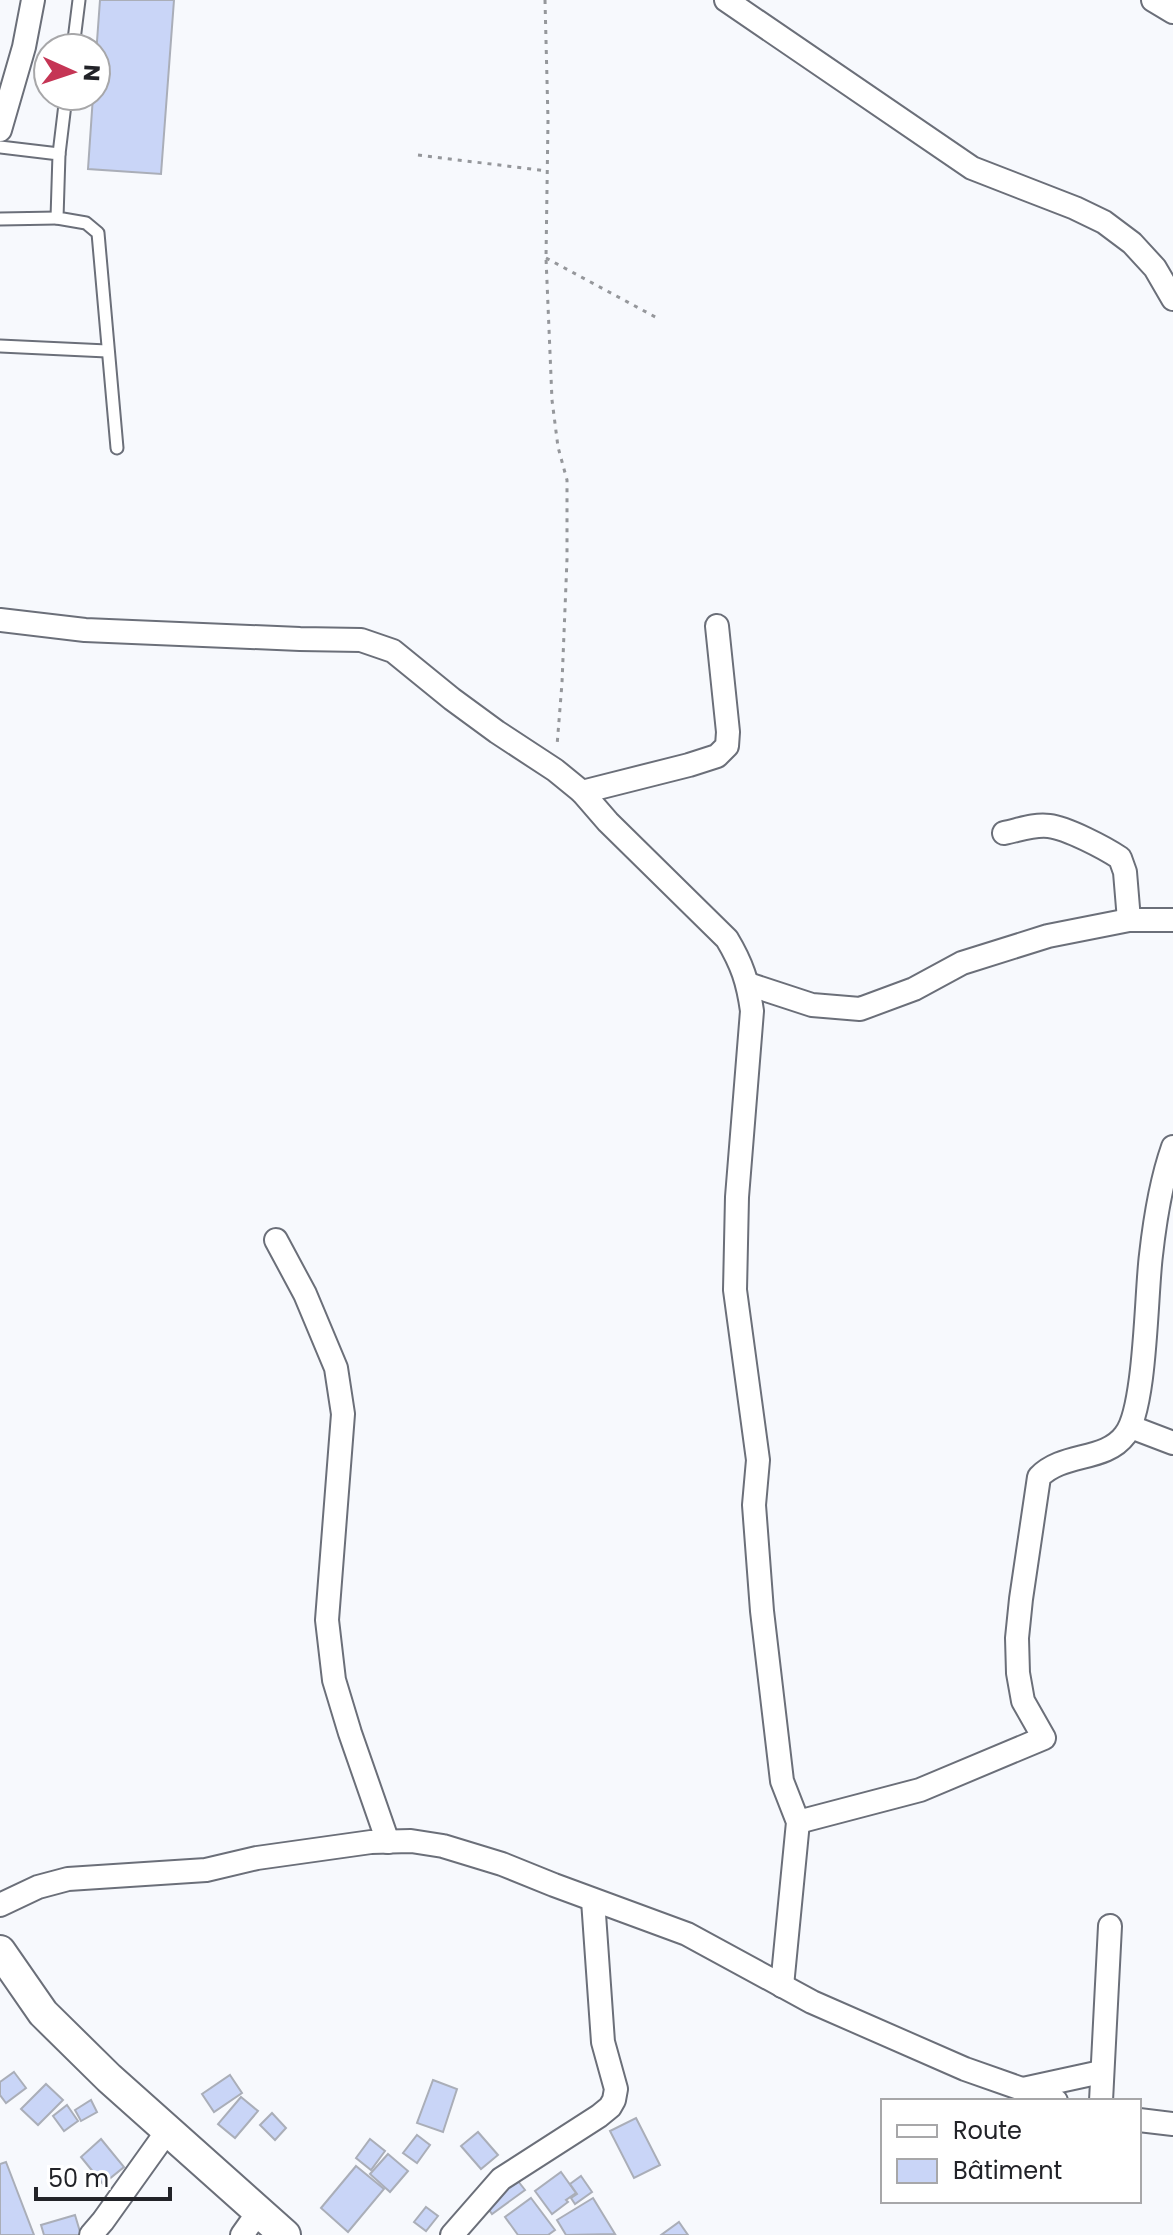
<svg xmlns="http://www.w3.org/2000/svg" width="1173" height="2235" viewBox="0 0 1173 2235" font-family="Poppins,sans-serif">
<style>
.building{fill:#c9d5f7;stroke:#aaaeb8;stroke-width:2}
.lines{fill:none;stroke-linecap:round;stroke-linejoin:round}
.lane-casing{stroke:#6b6f79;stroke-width:15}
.street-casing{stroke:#6b6f79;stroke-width:26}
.secondary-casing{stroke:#6b6f79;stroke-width:34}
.path{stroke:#95979b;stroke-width:3;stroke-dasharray:4 6;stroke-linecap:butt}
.lane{stroke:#fff;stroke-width:11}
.street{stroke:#fff;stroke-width:22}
.secondary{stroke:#fff;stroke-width:30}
</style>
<rect width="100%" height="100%" fill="#f7f9fd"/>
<!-- building -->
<g class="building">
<polygon points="100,0 174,0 161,174 88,169 93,96 96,96 96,55"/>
<polygon points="14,2072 26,2088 6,2103 0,2095 0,2082"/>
<polygon points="230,2075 242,2093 214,2112 202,2094"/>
<polygon points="433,2080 457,2089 443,2132 417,2123"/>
<polygon points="46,2084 63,2100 38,2125 21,2109"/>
<polygon points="241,2097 258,2111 235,2138 218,2124"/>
<polygon points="91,2100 97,2112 81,2121 75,2110"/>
<polygon points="67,2105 78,2121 64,2131 53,2116"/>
<polygon points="272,2113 286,2128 275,2140 260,2125"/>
<polygon points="636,2118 660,2165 634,2178 610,2131"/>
<polygon points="478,2132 498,2155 481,2169 461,2146"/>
<polygon points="417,2135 430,2145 417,2163 403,2153"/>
<polygon points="101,2139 124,2167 103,2184 81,2157"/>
<polygon points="370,2139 385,2151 371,2170 356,2158"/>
<polygon points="388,2154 408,2171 390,2192 370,2174"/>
<polygon points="6,2162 34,2235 0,2235 0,2164"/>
<polygon points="356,2166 384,2189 348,2232 321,2208"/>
<polygon points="561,2172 576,2193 566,2200 568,2202 552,2214 535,2191"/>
<polygon points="581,2176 592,2192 575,2204 571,2198 577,2194 570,2184"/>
<polygon points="518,2181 525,2190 492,2214 485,2204"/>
<polygon points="531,2198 555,2230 548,2235 518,2235 505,2217"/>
<polygon points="593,2198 615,2234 566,2235 557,2220"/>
<polygon points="426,2207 438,2216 426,2231 414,2222"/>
<polygon points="75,2215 81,2235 44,2235 41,2225"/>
<polygon points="679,2222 688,2235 661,2235"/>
</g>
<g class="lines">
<!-- lane casing -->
<g class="lane-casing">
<g id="lane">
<polyline points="73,48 79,0"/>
<polyline points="0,147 59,154 57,218 86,223 98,233 117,448"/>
<polyline points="59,154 66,96"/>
<polyline points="0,219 57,218"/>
<polyline points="0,346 107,351"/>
</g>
</g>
<!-- street casing -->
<g class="street-casing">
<g id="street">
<polyline points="726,0 972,168 1075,208 1104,222 1132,243 1155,268 1173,299"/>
<polyline points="1153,0 1173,12"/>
<polyline points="0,130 24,47 33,0"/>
<path d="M0,620L85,630L300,639L361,640L393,651L452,699L497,732L555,770L582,792L608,822L727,939C742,964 748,982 752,1011L737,1197L735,1290L758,1460L754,1505L762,1611L782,1781L798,1822L782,1986"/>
<polyline points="582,792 689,765 717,756 727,746 728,732 717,626"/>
<path d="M1004,833C1019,830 1034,824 1049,826C1067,828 1105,848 1120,858L1125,872L1129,920"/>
<polyline points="748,984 812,1005 860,1009 914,989 962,963 1048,936 1129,920 1173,920"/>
<polyline points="276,1240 305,1294 336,1368 343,1414 327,1620 334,1680 350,1733 388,1842"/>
<polyline points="1131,1427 1173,1443"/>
<path d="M798,1822L920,1790L1044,1738L1023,1701L1018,1673L1017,1638L1021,1599L1039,1477C1063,1452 1105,1462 1125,1435C1146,1409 1146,1293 1151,1255C1155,1219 1161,1181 1173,1147"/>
<polyline points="0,1905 38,1887 68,1879 206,1870 257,1858 371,1842 411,1841 443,1846 502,1864 554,1885 687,1934 812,2002 965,2069 1056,2101"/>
<polyline points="1023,2089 1101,2072"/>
<polyline points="1101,2101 1110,1926"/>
<polyline points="1139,2120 1173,2124"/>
<polyline points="91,2235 103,2221 168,2130"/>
<polyline points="242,2235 259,2211"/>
<polyline points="452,2235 501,2179 599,2116 610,2107 614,2100 616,2089 603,2042 593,1900"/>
</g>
</g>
<!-- secondary casing -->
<g class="secondary-casing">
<polyline id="secondary" points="0,1951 43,2013 109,2078 285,2235"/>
</g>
<!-- path -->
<g class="path">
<polyline points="545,0 548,120 546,258 552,400 558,447 567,480 567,559 562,683 557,746"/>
<polyline points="418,155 547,171"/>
<polyline points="546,258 659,319"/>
</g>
<!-- lane -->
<use href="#lane" class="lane"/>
<!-- street -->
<use href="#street" class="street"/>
<!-- secondary -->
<use href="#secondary" class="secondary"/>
</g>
<!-- legend -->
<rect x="881" y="2099" width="260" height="104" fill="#ffffff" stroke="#a7a7a9" stroke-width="2"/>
<rect x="897" y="2125" width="40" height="12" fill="#ffffff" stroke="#a7a7a9" stroke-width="2"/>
<text x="953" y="2139" font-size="24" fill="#222328">Route</text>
<rect x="897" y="2159" width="40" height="24" fill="#c9d5f7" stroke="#a7a7a9" stroke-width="2"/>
<text x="953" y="2179" font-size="24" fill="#222328">Bâtiment</text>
<!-- north arrow -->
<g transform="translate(72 72) rotate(93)"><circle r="38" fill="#ffffff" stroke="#a7a7a9" stroke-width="2"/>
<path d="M0-6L14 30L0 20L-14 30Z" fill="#c53555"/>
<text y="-12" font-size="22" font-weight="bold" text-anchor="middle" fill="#222328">N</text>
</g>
<!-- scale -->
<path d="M36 2187v12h134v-12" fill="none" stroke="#222328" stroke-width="4"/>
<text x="48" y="2187" font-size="24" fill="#222328" stroke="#ffffff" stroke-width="6" paint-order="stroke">50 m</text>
</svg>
